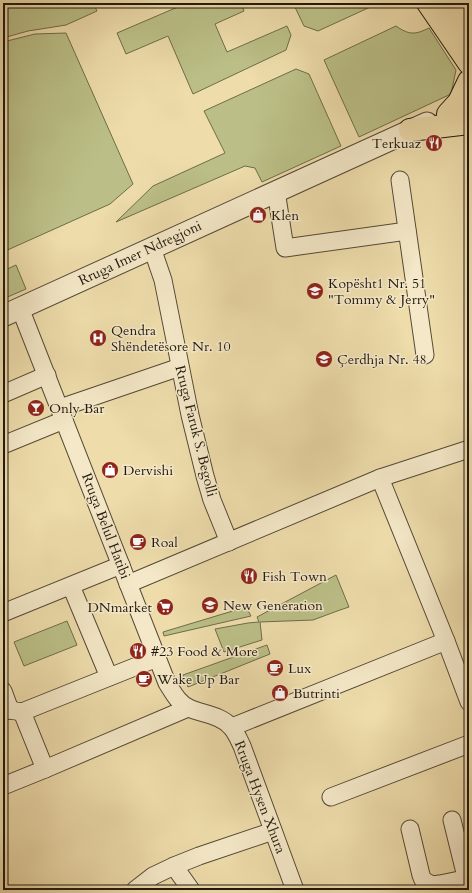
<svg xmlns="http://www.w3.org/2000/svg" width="472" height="893" viewBox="0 0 472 893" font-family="Cardo,serif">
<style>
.green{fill:#bbbf87;stroke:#6e6c4a}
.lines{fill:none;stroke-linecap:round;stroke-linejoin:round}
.minor-casing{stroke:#544935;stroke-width:19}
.tertiary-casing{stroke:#544935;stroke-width:23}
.primary-casing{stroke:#20180e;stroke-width:24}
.minor{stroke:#f4e8c8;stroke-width:17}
.tertiary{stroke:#f4e8c8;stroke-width:21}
.primary{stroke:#eedcab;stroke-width:22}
.labels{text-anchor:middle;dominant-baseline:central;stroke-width:3;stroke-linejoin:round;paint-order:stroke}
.poi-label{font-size:14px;fill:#20180e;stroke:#f4e8c8;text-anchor:start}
.street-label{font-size:14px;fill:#20180e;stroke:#f4e8c8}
</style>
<rect width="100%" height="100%" fill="#eedcab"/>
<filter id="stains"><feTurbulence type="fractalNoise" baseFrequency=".005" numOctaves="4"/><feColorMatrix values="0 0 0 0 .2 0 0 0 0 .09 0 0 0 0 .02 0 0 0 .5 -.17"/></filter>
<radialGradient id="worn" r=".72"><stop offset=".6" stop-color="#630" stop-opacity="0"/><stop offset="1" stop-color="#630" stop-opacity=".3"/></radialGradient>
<!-- green -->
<g class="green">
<polygon points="18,3 93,3 97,11 66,25 28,31 3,38 3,10"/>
<polygon points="187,3 241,3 244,11 215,24 227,52 287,26 291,35 286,50 193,94 168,36 126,54 117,33"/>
<polygon points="293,3 379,3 318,31 304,26"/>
<path d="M396,26C409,35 415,35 429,28L456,70L451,94L359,137L324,60Z"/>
<polygon points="66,33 133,184 110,204 3,252 3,42 35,34"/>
<polygon points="296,69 309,74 341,146 262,182 255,168 245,166 116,222 153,186 225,153 204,111"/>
<polygon points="16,265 26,289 3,299 3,271"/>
<polygon points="336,575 349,607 340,610 313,620 260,622 262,640 224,652 215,629 248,623 259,622 257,617"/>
<polygon points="246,607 251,616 164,636 163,632"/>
<polygon points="67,621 77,645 24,666 14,642"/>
<polygon points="267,645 270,654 188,687 183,675"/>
</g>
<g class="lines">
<!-- minor casing -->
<g class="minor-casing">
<g id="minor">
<polyline points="400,180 425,355"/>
<polyline points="276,191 285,248 407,231"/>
<polyline points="152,248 163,280 190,415 205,476 212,500 229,542"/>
<path d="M20,308L167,683C173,692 178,703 189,708C202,714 221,715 231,727C236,732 239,740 242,746L295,890"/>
<polyline points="3,394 47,375"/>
<polyline points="60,408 180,367"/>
<polyline points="3,445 64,420"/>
<polyline points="380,478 446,641 469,702"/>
<polyline points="128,584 380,478 469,449"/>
<polyline points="71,586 109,677"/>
<polyline points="3,613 121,565"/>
<polyline points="3,691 10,710"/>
<polyline points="3,711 10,710 22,712 157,658"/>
<polyline points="22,712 45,769"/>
<polyline points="232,727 446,641"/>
<polyline points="3,786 45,769 188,708"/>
<polyline points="331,797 469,744"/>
<polyline points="452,820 469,889"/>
<polyline points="410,829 421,875 423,880 432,885 440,884 469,878"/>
<polyline points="174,866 191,890"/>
<polyline points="135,890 153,876 174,866 199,856 273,831"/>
</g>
</g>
<!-- tertiary casing -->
<g class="tertiary-casing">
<polyline id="tertiary" points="3,316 427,123"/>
</g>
<!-- primary casing -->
<g class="primary-casing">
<g id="primary">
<polyline points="428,3 469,63"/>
<polyline points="448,3 469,34"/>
<polyline points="448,114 459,102 469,81"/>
<polyline points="410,130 469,123"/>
</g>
</g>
<!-- minor -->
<use href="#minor" class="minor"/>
<!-- tertiary -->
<use href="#tertiary" class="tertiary"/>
<!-- primary -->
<use href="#primary" class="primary"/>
</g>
<!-- icons -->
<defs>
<g id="restaurant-disc" transform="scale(0.9)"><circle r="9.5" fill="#8f2418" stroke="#f4e8c8"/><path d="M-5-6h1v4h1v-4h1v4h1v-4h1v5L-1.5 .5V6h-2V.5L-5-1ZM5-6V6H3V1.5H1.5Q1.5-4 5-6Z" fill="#fff"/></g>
<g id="shop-disc" transform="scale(0.9)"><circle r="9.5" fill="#8f2418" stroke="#f4e8c8"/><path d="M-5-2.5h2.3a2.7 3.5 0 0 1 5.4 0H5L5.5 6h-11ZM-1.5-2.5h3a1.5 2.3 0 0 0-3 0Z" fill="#fff"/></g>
<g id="school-disc" transform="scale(0.9)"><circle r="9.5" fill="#8f2418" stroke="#f4e8c8"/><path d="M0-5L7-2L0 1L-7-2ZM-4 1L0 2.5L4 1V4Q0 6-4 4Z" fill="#fff"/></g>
<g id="hospital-disc" transform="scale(0.9)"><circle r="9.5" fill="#8f2418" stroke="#f4e8c8"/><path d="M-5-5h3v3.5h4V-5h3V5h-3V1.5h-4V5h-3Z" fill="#fff"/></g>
<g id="bar-disc" transform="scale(0.9)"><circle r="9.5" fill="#8f2418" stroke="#f4e8c8"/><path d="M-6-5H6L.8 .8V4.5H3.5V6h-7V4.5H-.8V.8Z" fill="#fff"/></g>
<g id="cafe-disc" transform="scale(0.9)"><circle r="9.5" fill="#8f2418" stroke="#f4e8c8"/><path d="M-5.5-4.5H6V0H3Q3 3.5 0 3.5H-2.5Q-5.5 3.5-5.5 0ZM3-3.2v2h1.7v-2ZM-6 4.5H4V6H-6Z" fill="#fff"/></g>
<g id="supermarket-disc" transform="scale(0.9)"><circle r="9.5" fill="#8f2418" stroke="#f4e8c8"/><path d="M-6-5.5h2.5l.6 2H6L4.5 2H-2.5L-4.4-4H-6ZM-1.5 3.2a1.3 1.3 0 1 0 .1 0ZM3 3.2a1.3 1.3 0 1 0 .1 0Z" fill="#fff"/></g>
</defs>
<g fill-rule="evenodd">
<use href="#restaurant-disc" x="434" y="143"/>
<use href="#shop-disc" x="258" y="215"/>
<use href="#school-disc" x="315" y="291"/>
<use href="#hospital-disc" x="98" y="338"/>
<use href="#school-disc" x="324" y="359"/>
<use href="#bar-disc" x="36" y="408"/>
<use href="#shop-disc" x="110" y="470"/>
<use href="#cafe-disc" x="138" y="542"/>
<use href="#restaurant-disc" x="249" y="576"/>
<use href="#school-disc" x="210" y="605"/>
<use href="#supermarket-disc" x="165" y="607"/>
<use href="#restaurant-disc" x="138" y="651"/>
<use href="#cafe-disc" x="275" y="668"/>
<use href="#cafe-disc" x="144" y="679"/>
<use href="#shop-disc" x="280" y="693"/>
</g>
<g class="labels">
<!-- poi labels -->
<g class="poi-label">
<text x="421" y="143" text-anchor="end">Terkuaz</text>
<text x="271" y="215">Klen</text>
<text x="328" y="283">Kopësht1 Nr. 51<tspan x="328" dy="16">"Tommy &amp; Jerry"</tspan></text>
<text x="111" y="330">Qendra<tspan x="111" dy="16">Shëndetësore Nr. 10</tspan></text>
<text x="337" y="359">Çerdhja Nr. 48</text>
<text x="49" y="408">Only Bar</text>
<text x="123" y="470">Dervishi</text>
<text x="151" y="542">Roal</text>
<text x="262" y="576">Fish Town</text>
<text x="223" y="605">New Generation</text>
<text x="152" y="607" text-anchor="end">DNmarket</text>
<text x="151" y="651">#23 Food &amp; More</text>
<text x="288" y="668">Lux</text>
<text x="157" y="679">Wake Up Bar</text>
<text x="293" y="693">Butrinti</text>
</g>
<!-- street labels -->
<g class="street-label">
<text transform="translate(140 253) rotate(-25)">Rruga Imer Ndregjoni</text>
<text transform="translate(196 431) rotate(76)">Rruga Faruk S. Begolli</text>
<text transform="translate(106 526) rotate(69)">Rruga Belul Hatibi</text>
<text transform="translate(260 797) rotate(69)">Rruga Hysen Xhura</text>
</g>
</g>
<!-- margin -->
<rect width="472" height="893" fill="none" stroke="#eedcab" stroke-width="16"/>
<rect x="4" y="4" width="464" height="885" fill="none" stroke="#20180e" stroke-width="2"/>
<rect x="8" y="8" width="456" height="877" fill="none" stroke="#20180e"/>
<rect width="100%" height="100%" filter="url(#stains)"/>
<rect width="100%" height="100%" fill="url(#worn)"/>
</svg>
